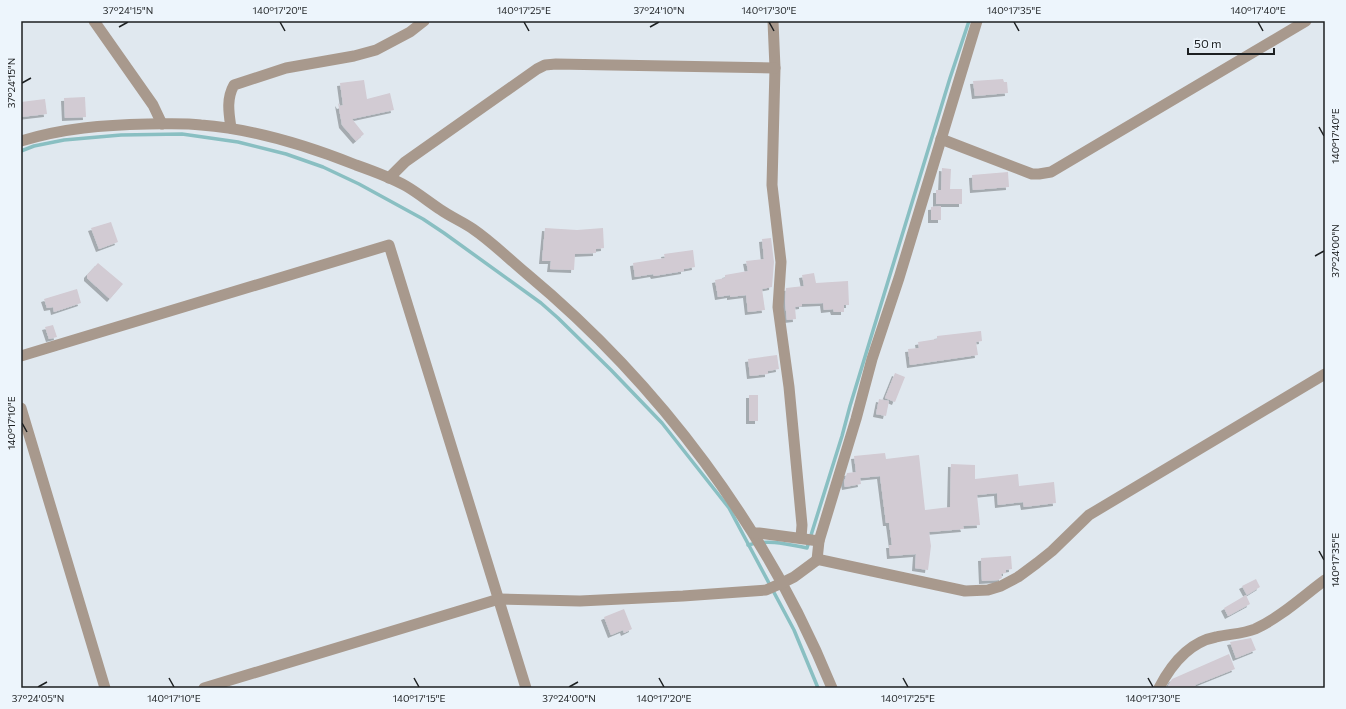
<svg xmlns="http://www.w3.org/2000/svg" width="1346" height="709" viewBox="0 0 1346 709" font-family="Commissioner,sans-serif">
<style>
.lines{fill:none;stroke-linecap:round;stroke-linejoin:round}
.stream{stroke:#89bfc2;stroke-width:3.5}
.building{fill:#d2cbd3;filter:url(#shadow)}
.minor{stroke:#a8998d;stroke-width:11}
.ticks{fill:none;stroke:#1c1f21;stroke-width:1.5}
.neatline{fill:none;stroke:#1c1f21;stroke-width:1.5}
.ticks-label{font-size:10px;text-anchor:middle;fill:#1c1f21}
</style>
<defs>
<filter id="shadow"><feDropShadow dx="-3" dy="3" stdDeviation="0" flood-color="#0004"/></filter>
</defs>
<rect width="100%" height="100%" fill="#e0e8ef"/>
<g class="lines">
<!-- stream -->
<g class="stream">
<polyline points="21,151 34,146 64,140 121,135 182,134 238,142 286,154 323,167 359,184 423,219 444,233 541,303 558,318 611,370 662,423 729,508 794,630 818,688"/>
<path d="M748,545C768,539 787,544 807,548L842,436L850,406L950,78L969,21"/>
</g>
</g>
<!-- building -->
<g class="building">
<polygon points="1003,79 1004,82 1007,82 1008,93 975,96 973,81"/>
<polygon points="364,80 367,99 390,93 394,110 352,119 364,134 356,141 342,125 338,103 340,106 343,105 340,83"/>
<polygon points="85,97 86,117 65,118 64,98"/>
<polygon points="45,99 47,114 21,117 21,102"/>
<polygon points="942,168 951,169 950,189 962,189 962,204 936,204 936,190 941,190"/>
<polygon points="1008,172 1009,187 973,190 972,175"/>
<polygon points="941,206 941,220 931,220 931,207"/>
<polygon points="111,222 118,242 99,249 91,228"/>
<polygon points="545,228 577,230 603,228 604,248 596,249 596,253 575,254 574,270 550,269 551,261 542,261"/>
<polygon points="771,238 774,262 772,287 762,289 765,310 748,312 746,295 730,297 730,295 718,297 715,280 725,278 725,275 748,271 746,261 764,259 762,239"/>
<polygon points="693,250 695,267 684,269 684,271 654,276 653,274 635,277 633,263 665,258 664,254"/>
<polygon points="98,263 123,284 110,299 87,278 87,275"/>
<polygon points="814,273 816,283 848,281 849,305 844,305 844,312 834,312 833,309 824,310 823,303 802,304 802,306 795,307 796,319 787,320 785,302 786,288 804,286 802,275"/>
<polygon points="77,289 81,303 54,312 53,307 47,308 44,299"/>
<polygon points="53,325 57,337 49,339 45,327"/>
<polygon points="981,331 982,341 976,342 978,355 910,365 908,349 919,348 918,342 937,339 937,336"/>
<polygon points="777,355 779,369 768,371 768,374 750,376 748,359"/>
<polygon points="895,373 905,377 895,402 885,398"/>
<rect x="749" y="395" width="9" height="26"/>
<polygon points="879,399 889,401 886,416 876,414"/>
<polygon points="885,453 886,459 919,455 925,510 950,507 951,464 975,465 975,479 1018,474 1019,486 1054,482 1056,503 1024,507 1023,502 998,505 997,493 977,495 980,525 963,526 964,529 929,532 931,546 928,570 915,568 916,554 890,556 889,545 892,545 889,523 886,523 880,476 860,478 861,484 845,487 844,482 847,473 856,472 854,456"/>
<polygon points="1011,556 1012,569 1006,570 1006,573 1001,574 1002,578 998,580 982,581 981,558"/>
<polygon points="1256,579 1260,587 1247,595 1242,586"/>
<polygon points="1246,595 1250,604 1228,616 1224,608"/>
<polygon points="624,609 632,629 624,633 623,630 611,635 604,617"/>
<polygon points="1251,638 1256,650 1236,658 1230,642"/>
<polygon points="1229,654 1235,669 1195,685 1197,688 1167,688 1172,679"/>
</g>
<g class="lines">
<!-- minor -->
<g class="minor">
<polyline points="94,21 153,105 162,124"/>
<polyline points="773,21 775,68 772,185 781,262 778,307 789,387 802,525 801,538"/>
<path d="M231,128C229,114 226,99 234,85L286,68L354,56L376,50L410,32L424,21"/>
<polyline points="941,139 1032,174 1039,174 1051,172 1306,21"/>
<path d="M21,141C64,128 103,125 148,124C166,124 184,123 201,125C255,129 306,145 356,165C373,171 390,177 406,186C418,193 429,202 441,210C451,217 463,222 473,229C492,242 509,259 527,274C660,385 766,527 832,688"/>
<polyline points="389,178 405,162 537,69 545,65 556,64 775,68"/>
<polyline points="21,356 389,245 526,688"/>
<polyline points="21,408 105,688"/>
<polyline points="754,533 759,533 819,541"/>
<polyline points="817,560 819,541 856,419 872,359 899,278 977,21"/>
<polyline points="204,688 499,599 580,601 683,596 766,590 782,583 794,577 817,560 821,560 965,591 988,590 1001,586 1018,577 1037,563 1052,551 1089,515 1325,374"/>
<path d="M1159,688C1171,665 1189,642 1216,637C1228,634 1243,634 1255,629C1281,617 1302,597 1325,580"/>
</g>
</g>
<!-- ticks -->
<path class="ticks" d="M280,22L285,31M524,22L529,31M769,22L774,31M1014,22L1019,31M1258,22L1263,31M119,27L128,22M650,27L659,22M22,83L31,78M1319,127L1324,136M1315,256L1324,251M22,423L27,432M1319,551L1324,560M169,678L174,687M414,678L419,687M659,678L664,687M903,678L908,687M1148,678L1153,687M38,687L47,682M569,687L578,682"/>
<!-- border -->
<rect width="1346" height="709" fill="none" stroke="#edf5fc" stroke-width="44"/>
<!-- scale -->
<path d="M1188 48v6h86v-6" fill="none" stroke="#1c1f21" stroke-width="2"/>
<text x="1194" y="48" font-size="12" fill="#1c1f21" stroke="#edf5fc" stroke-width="3" paint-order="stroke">50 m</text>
<rect x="22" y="22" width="1302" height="665" class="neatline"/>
<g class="ticks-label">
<text x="128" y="14">37°24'15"N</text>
<text x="280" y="14">140°17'20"E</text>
<text x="524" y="14">140°17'25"E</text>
<text x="659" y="14">37°24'10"N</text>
<text x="769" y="14">140°17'30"E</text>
<text x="1014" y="14">140°17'35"E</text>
<text x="1258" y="14">140°17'40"E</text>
<text transform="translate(11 83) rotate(-90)" y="4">37°24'15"N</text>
<text transform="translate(1335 136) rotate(-90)" y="4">140°17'40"E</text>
<text transform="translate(1335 251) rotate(-90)" y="4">37°24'00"N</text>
<text transform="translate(11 423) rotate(-90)" y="4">140°17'10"E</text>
<text transform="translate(1335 560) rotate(-90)" y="4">140°17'35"E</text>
<text x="38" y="702">37°24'05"N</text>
<text x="174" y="702">140°17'10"E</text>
<text x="419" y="702">140°17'15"E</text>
<text x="569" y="702">37°24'00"N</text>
<text x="664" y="702">140°17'20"E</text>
<text x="908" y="702">140°17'25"E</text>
<text x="1153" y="702">140°17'30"E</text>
</g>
</svg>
